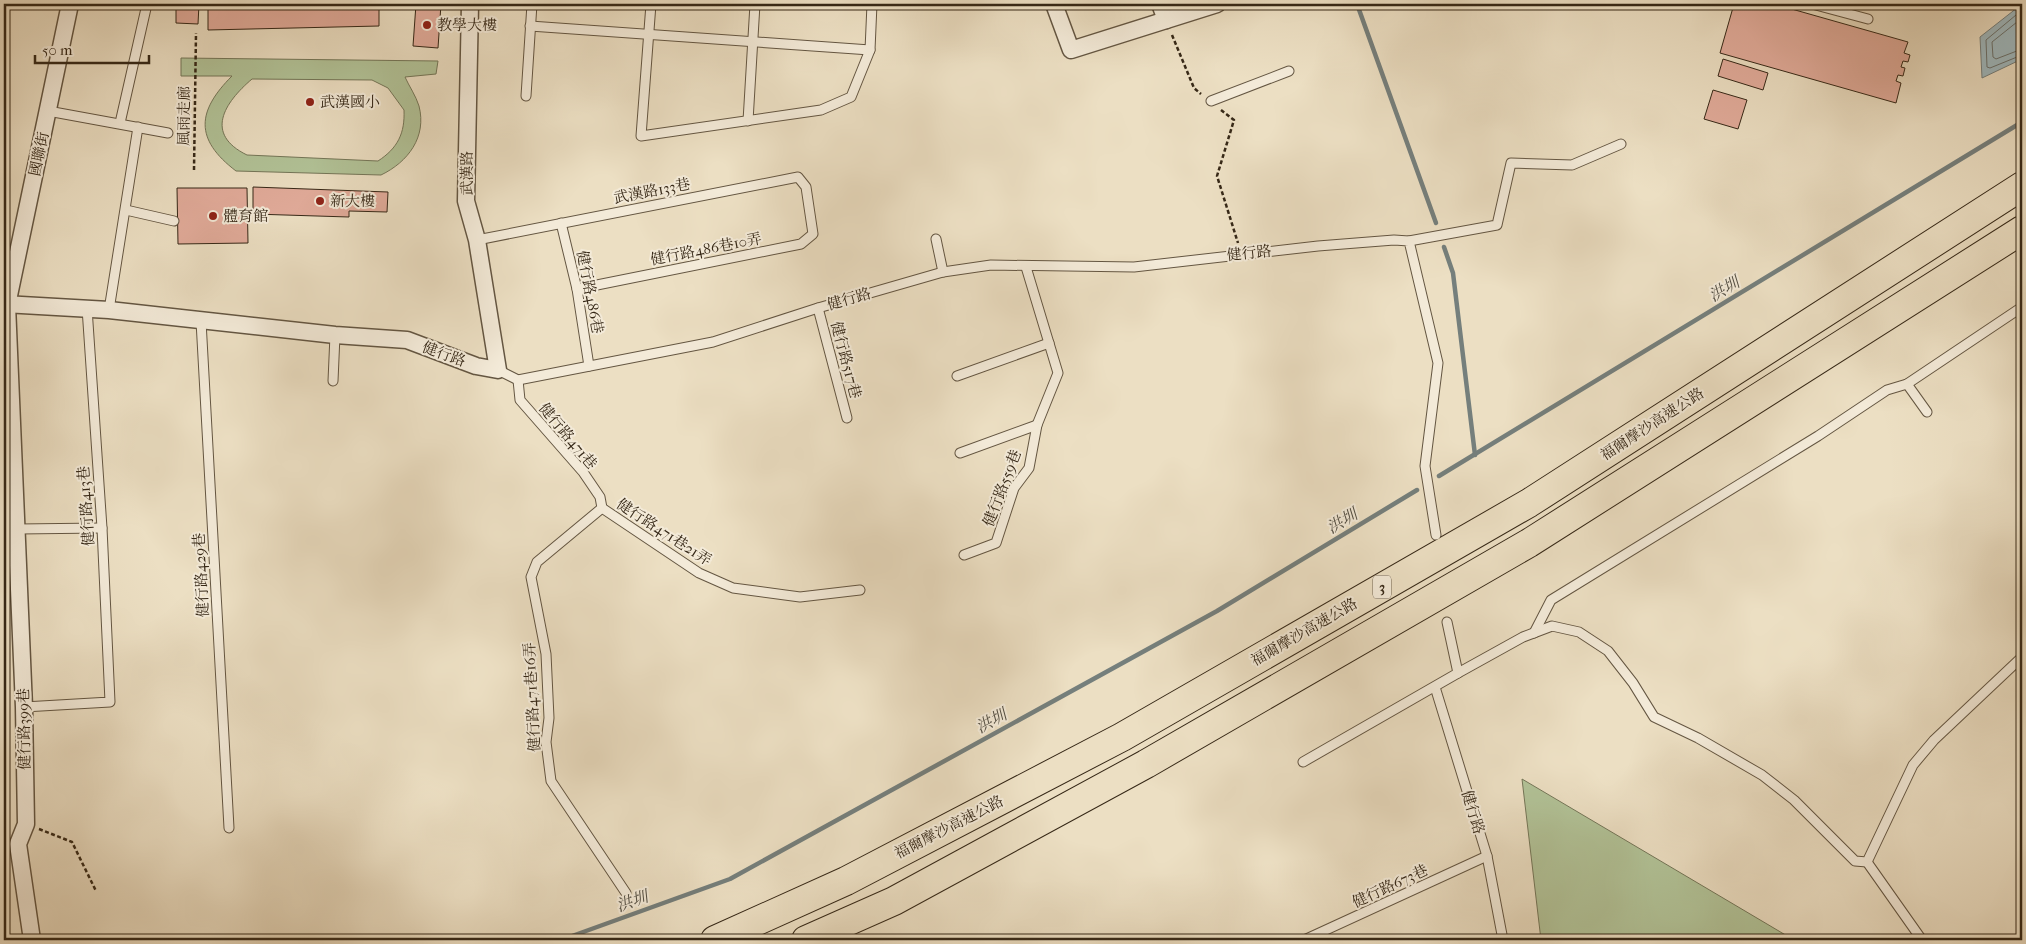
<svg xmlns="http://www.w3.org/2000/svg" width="2026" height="944" viewBox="0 0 2026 944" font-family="'IM FELL French Canon','Noto Serif TC',serif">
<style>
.green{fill:#b2c398;stroke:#747658;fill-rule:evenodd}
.water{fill:#9fb9bf;stroke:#757f7c}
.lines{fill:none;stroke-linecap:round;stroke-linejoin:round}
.shore{stroke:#6a706b;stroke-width:1}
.stream{stroke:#757f7c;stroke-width:4.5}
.building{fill:#e1ab9a;stroke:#362817}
.lane-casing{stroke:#645642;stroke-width:11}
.street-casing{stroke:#645642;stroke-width:19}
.highway-casing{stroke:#362817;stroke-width:30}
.path{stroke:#362817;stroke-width:2.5;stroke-dasharray:4 2.5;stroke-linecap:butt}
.lane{stroke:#f3ead8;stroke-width:9}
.street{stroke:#f3ead8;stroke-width:16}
.highway{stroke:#ecdfc3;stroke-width:28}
.poi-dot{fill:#8f2418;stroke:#f3ead8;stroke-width:2}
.labels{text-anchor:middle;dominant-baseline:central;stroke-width:4;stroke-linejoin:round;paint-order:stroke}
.shield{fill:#f3ead8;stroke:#6f6251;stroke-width:1}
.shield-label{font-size:14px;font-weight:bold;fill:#362817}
.poi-label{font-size:15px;fill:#362817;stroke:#f3ead8;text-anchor:start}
.street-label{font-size:15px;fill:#362817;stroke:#f3ead8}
.water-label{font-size:16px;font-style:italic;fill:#504c41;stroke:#f3ead8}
</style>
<rect width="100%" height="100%" fill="#ecdfc3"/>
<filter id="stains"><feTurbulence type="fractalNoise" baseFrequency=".004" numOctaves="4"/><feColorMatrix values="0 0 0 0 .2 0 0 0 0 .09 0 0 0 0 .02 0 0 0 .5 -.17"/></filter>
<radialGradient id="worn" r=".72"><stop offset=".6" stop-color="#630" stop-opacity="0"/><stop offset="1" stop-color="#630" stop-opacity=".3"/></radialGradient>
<!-- green -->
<g class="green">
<path d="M181,58L438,61L436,74L405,77C409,86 416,96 419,106C427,137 408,162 381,175L236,171C194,139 197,111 232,76H181ZM252,79L372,80L388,88L404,110C405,133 398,148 378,161L247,155C204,134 224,103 252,79Z"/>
<polygon points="1522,779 1794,940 1541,940"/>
</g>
<!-- water -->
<polygon class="water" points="2022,4 2022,59 1982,78 1980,37"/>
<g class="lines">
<!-- shore -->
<g class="shore">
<polyline points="2022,10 1986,40 1987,67 1990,68 2022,55"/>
<polyline points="2022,18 1992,42 1993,57 1996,59 2022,49"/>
</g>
<!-- stream -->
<g class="stream">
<polyline points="1357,4 1436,223"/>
<polyline points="1444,247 1453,273 1475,455"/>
<polyline points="1439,476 2022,122"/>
<polyline points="561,940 730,879 1217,611 1417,490"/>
</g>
</g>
<!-- building -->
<g class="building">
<polygon points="176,4 199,4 198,24 176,23"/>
<polygon points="208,4 379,4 379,26 208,30"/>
<polygon points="416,4 441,4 438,48 413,46"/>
<polygon points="1734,4 1774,4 1908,42 1904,53 1910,55 1908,62 1903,61 1901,67 1905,68 1903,76 1898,75 1896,81 1901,83 1896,103 1720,53"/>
<polygon points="1723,59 1768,73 1763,90 1718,76"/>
<polygon points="1713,90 1747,100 1738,129 1704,119"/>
<polygon points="253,187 388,192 387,212 349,211 349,217 253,214"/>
<polygon points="177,188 247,188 248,243 178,244"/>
</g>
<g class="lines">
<!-- lane casing -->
<g class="lane-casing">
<g id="lane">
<polyline points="651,4 641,136 821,110 851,97 870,50"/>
<polyline points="1812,4 1868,19"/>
<polyline points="530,26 870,50 872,4"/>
<polyline points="526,96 532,4"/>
<polyline points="1211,101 1289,71"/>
<polyline points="48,111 168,133"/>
<polyline points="748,121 755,4"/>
<polyline points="120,123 147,4"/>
<polyline points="126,210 174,221"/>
<polyline points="561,223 577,289 589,366"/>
<polyline points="936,239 943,272"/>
<polyline points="477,240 798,177 806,187 813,234 801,244 577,289"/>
<polyline points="1409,241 1497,225 1511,163 1572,165 1621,144"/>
<polyline points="818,308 847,418"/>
<polyline points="109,310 138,127"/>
<polyline points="201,321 229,828"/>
<polyline points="498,370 518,380 713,342 818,308 943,272 991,265 1134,267 1318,246 1394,240 1409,241 1438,363 1425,466 1436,535"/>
<polyline points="957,376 1049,343"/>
<polyline points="518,380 520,400 583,472 600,497 602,508"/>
<polyline points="333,381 335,335"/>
<polyline points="1907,384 2022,307"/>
<polyline points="960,453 1037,425"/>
<polyline points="602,508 537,562 531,577 546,654 549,718 546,742 551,781 626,893"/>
<polyline points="602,508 699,573 733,588 800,597 860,590"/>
<polyline points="18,529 102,528"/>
<polyline points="964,555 996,543 1014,488 1029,468 1037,425 1058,373 1026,267"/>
<polyline points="1534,633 1551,600 1818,436 1887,390 1907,384 1927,412"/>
<polyline points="1458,673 1523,637 1552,626 1579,632 1608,651 1633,683 1654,717 1698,738 1762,775 1794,800 1855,861 1867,862 1913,765 1934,740 2022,657"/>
<polyline points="1435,687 1487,856 1503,940"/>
<polyline points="24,707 110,702 102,528 87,308"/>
<polyline points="1303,762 1458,673 1447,622"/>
<polyline points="1867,862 1922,940"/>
<polyline points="1304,940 1487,856"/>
</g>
</g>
<!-- street casing -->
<g class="street-casing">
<g id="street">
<polyline points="1054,4 1071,50 1217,4"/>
<polyline points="1160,4 1166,20"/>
<polyline points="4,304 109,310 335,335 407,340 476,366 498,370 477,240 466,201 470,4"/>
<polyline points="32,940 18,844 26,824 24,707 7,305 70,4"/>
</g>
</g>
<!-- highway casing -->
<g class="highway-casing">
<g id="highway">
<polyline points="715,940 846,881 1122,737 1529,503 2022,186"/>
<polyline points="806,940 894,901 1146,764 1529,543 2022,230"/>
</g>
</g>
<!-- path -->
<g class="path">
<polyline points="1172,35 1194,88 1201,94"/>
<polyline points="1221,110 1234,120 1217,176 1238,243"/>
<polyline points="194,170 196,33"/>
<polyline points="39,829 72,842 96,891"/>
</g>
<!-- lane -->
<use href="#lane" class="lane"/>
<!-- street -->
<use href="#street" class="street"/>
<!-- highway -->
<use href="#highway" class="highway"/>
</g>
<!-- markers -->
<g class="poi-dot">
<circle cx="427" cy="25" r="5"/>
<circle cx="310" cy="102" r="5"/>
<circle cx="320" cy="201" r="5"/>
<circle cx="213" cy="216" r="5"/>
</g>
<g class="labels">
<!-- shield labels -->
<rect class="shield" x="1373" y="575.5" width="18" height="23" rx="4"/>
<g class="shield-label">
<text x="1382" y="587">3</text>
</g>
<!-- poi labels -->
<g class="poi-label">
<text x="437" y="25">教學大樓</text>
<text x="320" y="102">武漢國小</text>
<text x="330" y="201">新大樓</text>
<text x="223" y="216">體育館</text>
</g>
<!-- street labels -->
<g class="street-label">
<text transform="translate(184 116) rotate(-89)">風雨走廊</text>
<text transform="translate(39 154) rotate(-78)">國聯街</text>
<text transform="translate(467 173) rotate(-90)">武漢路</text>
<text transform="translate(652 191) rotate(-11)">武漢路133巷</text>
<text transform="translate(706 249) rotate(-11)">健行路486巷10弄</text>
<text transform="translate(1249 253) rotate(-6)">健行路</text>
<text transform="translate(590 292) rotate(79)">健行路486巷</text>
<text transform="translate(849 299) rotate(-16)">健行路</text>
<text transform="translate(444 354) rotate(20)">健行路</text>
<text transform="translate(846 360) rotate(75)">健行路517巷</text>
<text transform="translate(1652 424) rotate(-33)">福爾摩沙高速公路</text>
<text transform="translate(568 436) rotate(50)">健行路471巷</text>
<text transform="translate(1002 488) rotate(-69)">健行路559巷</text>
<text transform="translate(86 506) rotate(-94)">健行路413巷</text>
<text transform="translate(664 532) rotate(33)">健行路471巷21弄</text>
<text transform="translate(201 575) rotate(-93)">健行路429巷</text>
<text transform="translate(1304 632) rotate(-30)">福爾摩沙高速公路</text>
<text transform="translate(532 697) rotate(-93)">健行路471巷16弄</text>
<text transform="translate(24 729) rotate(-91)">健行路399巷</text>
<text transform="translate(1473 812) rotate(73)">健行路</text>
<text transform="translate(949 827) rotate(-27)">福爾摩沙高速公路</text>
<text transform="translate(1390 886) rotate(-25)">健行路673巷</text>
</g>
<!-- water labels -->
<g class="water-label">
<text transform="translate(1724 289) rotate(-31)">洪圳</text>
<text transform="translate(1342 521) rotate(-31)">洪圳</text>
<text transform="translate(991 721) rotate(-29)">洪圳</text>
<text transform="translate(632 901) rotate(-20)">洪圳</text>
</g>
</g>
<!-- margin -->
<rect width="2026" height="944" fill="none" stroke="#ecdfc3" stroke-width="20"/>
<rect x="5" y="5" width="2016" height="934" fill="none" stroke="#362817" stroke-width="2.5"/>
<rect x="10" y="10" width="2006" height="924" fill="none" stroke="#362817"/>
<!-- scale -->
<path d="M35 55v8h114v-8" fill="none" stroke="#362817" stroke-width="2.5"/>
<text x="42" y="55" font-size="15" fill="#362817" stroke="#f3ead8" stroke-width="4" paint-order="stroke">50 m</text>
<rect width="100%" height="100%" filter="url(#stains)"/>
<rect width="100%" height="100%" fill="url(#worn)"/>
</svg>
